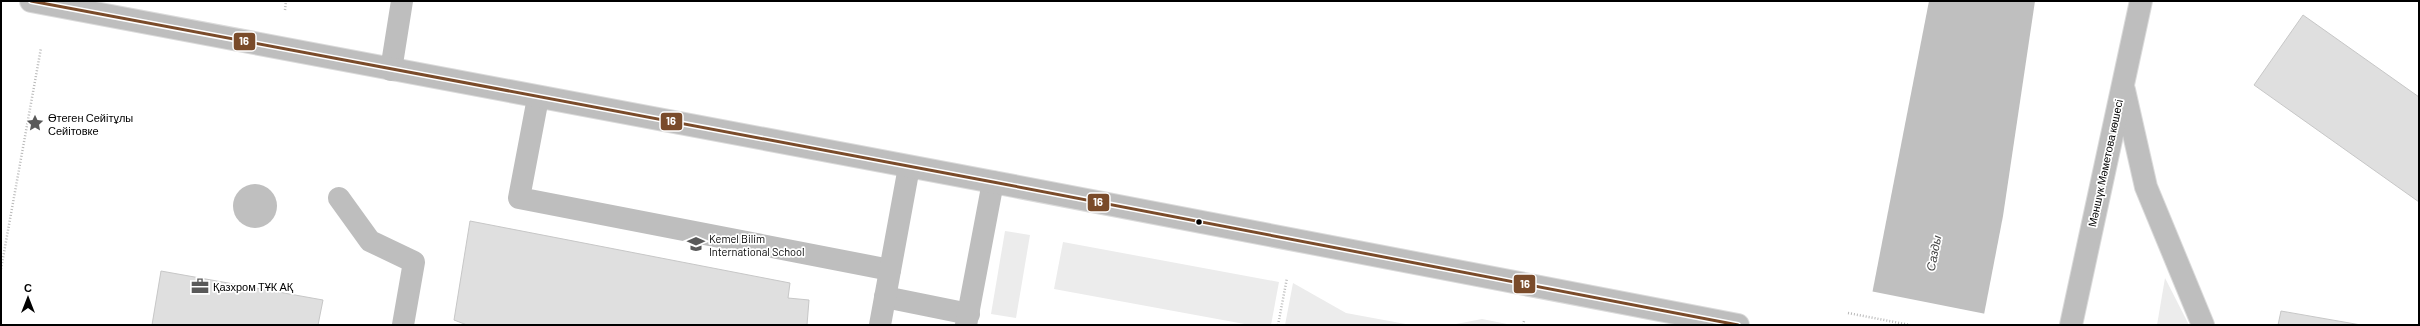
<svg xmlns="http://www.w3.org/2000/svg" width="2420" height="326" viewBox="0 0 2420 326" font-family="Barlow,sans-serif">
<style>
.green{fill:#ececec}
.water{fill:#bfbfbf}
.pier{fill:#fff}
.building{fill:#dfdfdf;stroke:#c7c7c7}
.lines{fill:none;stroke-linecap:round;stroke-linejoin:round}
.major-casing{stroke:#dbdbdb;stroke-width:24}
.path{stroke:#b9b9b9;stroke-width:2.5;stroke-dasharray:1 2;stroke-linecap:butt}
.minor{stroke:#bebebe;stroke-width:22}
.major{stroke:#bebebe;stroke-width:22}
.bus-1-casing{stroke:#fff;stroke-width:6}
.bus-1{stroke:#7a4b2a;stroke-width:3}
.bus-dot{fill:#000;stroke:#fff;stroke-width:1.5}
.labels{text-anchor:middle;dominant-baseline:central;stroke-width:3.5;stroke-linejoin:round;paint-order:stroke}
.poi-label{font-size:11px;fill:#000;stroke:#fff;text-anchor:start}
.street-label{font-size:11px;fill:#000;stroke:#fff}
.water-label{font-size:12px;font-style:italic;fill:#444;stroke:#fff}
.line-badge{stroke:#fff;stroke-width:1.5}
.badge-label{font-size:11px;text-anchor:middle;font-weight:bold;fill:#fff}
</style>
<rect width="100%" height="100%" fill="#fff"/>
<!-- green -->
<g class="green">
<polygon points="1005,231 1030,235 1016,318 991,314"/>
<polygon points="1063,242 1279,282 1271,325 1250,325 1054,289"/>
<polygon points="2165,278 2189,325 2157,325"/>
<polygon points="1293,283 1346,313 1411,325 1285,325"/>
<polygon points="1482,319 1512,325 1451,325"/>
</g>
<!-- water -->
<g class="water">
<polygon points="1929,1 2035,1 2003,216 1982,325 1866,325"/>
<circle cx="255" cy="206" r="22"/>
</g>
<!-- pier -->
<polygon class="pier" points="1870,291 1986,314 1984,325 1864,325"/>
<!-- building -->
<g class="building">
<polygon points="2303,15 2419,97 2419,202 2254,85"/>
<polygon points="470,221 790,283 788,298 809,300 807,325 467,325 454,320"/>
<polygon points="161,271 323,300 318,325 152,325"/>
<polygon points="2281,311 2361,325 2278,325"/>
</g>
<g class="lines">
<!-- major casing -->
<g class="major-casing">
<g id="major">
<polyline points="31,1 993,182 1738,325"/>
<polyline points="2124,90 2146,187 2203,325"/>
<polyline points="2071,325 2141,1"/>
</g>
</g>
<!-- path -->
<g class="path">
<polyline points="285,10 286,1"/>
<polyline points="1,269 41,48"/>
<polyline points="1848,313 1910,325"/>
<polyline points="1278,325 1287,278"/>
<polyline points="1523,325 1524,321"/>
</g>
<!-- minor -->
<g class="minor">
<polyline points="391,70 402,1"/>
<polyline points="538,98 519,198 890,270"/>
<polyline points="339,198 370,241 414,262 403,325"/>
<polyline points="885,297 969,314"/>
<polyline points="880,325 909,167"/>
<polyline points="966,325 993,182"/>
</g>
<!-- major -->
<use href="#major" class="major"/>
<!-- bus-1 casing -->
<g class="bus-1-casing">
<polyline id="bus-1" points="31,1 993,182 1738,325"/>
</g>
<!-- bus-1 -->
<use href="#bus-1" class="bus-1"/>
</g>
<!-- icons -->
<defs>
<g id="sight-bare" transform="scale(1.38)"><path d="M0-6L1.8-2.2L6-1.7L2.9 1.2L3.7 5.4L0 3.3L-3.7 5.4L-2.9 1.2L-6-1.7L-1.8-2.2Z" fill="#595959" stroke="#fff" stroke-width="2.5" paint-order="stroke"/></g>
<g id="school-bare" transform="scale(1.38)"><path d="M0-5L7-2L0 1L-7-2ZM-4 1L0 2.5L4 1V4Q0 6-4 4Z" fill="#595959" stroke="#fff" stroke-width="2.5" paint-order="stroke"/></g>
<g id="office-bare" transform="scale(1.38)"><path d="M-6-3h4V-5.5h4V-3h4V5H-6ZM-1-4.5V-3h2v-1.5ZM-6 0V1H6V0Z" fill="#595959" stroke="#fff" stroke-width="2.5" paint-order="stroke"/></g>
</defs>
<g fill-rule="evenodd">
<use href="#sight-bare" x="35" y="123"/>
<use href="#school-bare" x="696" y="244"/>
<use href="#office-bare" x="200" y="286"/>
</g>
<!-- markers -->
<circle class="bus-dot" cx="1199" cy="222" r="3.5"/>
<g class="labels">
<!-- poi labels -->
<g class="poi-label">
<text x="48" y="117">Өтеген Сейітұлы<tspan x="48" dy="13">Сейітовке</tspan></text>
<text x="709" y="238">Kemel Bilim<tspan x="709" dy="13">International School</tspan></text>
<text x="213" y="286">Қазхром ТҰК АҚ</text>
</g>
<!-- street labels -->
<g class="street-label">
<text transform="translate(2105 163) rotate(-78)">Мәншүк Мәметова көшесі</text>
</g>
<!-- water labels -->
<g class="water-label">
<text transform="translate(1933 253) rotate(-79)">Сазды</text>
</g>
</g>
<g class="line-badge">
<rect x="233" y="32" width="23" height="19" rx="4" fill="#7a4b2a"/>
<rect x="660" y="112" width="23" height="19" rx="4" fill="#7a4b2a"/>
<rect x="1087" y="193" width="23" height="19" rx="4" fill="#7a4b2a"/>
<rect x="1513" y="274" width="23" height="20" rx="4" fill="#7a4b2a"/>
</g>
<g class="badge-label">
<text x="244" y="45">16</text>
<text x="671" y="125">16</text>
<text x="1098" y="206">16</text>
<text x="1525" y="288">16</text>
</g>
<!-- border -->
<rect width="2420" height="326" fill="none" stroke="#000000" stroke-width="4"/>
<!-- north arrow -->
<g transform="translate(28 298)" stroke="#ffffff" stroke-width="3" paint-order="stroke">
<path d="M0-3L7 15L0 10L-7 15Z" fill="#000000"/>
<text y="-6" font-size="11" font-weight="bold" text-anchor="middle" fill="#000000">С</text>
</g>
</svg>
